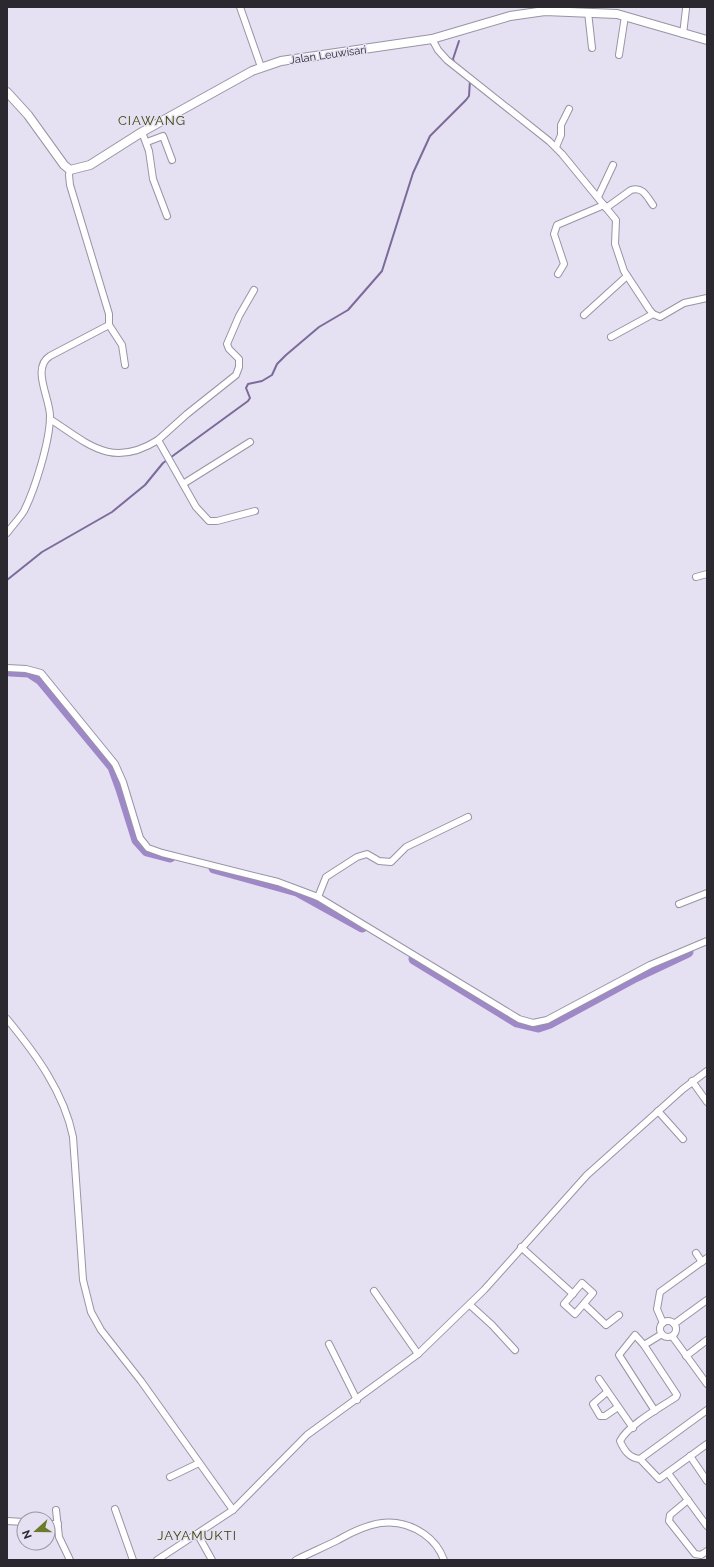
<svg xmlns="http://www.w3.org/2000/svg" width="714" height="1567" viewBox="0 0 714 1567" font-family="Raleway,sans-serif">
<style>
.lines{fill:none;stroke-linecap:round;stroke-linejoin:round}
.stream{stroke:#7c6b9a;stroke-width:2}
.river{stroke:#9e88c8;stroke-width:11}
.street-casing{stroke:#9994a4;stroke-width:8}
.secondary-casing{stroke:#9994a4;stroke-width:10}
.street{stroke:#fff;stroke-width:6}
.secondary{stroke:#fff;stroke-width:8}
.labels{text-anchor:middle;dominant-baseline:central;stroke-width:3;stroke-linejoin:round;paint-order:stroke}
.street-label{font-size:11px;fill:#2b282f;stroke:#e5e0f2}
.quarter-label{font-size:13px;letter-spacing:1px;fill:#374104;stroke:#e5e0f2}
</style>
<rect width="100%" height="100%" fill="#e5e0f2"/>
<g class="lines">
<!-- stream -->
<g class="stream">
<polyline points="454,62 453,59 459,41"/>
<polyline points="7,580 42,552 112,512 145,485 163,463 248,401 250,398 246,388 248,384 262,381 272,375 277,364 286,355 319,327 348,310 382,271 413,173 430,136 466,100 469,96 470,80"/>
</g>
<!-- river -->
<g class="river">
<polyline points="10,671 29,672 41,680 113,767 121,789 137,840 147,851 170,857"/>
<polyline points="214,868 297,891 362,927"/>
<polyline points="414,959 517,1022 538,1027 550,1023 635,977 688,952"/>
</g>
<!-- street casing -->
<g class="street-casing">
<g id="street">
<polyline points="240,7 261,67"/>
<polyline points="588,12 592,48"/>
<polyline points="683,34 686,9"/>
<polyline points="432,39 438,50 447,60 549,141 562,154 616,220 615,244 624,271 649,309 653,314 660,317 684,303 707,298"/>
<polyline points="619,55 625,16"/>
<polyline points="142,132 149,151 153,179 167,216"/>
<polyline points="147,142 163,136 172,160"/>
<polyline points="556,147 561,135 561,125 569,109"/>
<polyline points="598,197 613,165"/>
<path d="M606,208L631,190C643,186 647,197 653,205"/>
<polyline points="558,274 564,264 554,234 557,225 604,205"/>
<polyline points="584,315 627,276"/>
<polyline points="109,325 122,345 125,365"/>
<polyline points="611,337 653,314"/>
<path d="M50,419C88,444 112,469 158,440L196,507L209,521H217L255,511"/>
<polyline points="158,440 187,414 236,375 239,367 239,359 229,349 227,344 239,316 254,290"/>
<polyline points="183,484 250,442"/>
<path d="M7,533C12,526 19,519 24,511C35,489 50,441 50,416C50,398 31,368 50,356L109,325V314L70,185L69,175L70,170"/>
<polyline points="696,577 707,574"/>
<polyline points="7,668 26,669 41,673 115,764 123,782 140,838 148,848 162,853 278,882 318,897 519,1019 533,1023 547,1020 650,965 707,941"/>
<polyline points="318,897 326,877 357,857 367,854 379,861 391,862 406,847 468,817"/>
<polyline points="679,904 707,893"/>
<path d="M7,1019C35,1053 64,1092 73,1137L83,1280L91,1312L101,1330L141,1381L233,1510"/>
<polyline points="692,1081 707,1102"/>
<polyline points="658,1111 683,1139"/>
<polyline points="521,1247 573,1294"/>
<polyline points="696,1253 702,1262"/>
<polygon points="582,1283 593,1293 575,1314 564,1304"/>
<polyline points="374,1291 418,1354"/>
<polyline points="584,1304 606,1325 619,1315"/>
<polyline points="470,1305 492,1325 515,1350"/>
<circle cx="668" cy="1329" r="8"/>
<polyline points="663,1323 657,1309 660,1292 707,1258"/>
<polyline points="674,1324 707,1300"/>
<polyline points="672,1336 707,1384"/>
<polyline points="329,1344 357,1400"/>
<polyline points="644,1345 662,1334"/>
<polyline points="686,1356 707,1340"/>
<polyline points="599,1379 633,1428"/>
<polyline points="607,1392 593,1404 600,1416 605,1416 618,1407"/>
<polyline points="707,1410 640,1459 659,1479 707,1444"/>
<polyline points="690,1456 707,1481"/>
<path d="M640,1459C629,1458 624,1450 620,1441C628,1425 661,1407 676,1397L677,1395L644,1345L635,1335L619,1355L655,1411"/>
<polyline points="668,1473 707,1526"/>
<polyline points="170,1477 199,1463"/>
<polyline points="688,1500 670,1515 669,1521 695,1554 701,1555 707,1551"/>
<polyline points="115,1509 133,1560"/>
<polyline points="56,1510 59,1537 70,1560"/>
<polyline points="7,1521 24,1522"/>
<polyline points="48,1524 58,1524"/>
<polyline points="198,1535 212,1560"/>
<polyline points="157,1560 233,1510 307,1435 418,1354 484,1290 587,1175 683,1089 707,1071"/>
<path d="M296,1560C310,1553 324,1547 338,1540C366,1524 394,1513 424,1534C434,1541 440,1549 444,1560"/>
</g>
</g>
<!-- secondary casing -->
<g class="secondary-casing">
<polyline id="secondary" points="7,92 28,115 64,165 70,170 90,165 142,132 252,71 281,61 432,39 510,16 545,11 617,14 707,40"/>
</g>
<!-- street -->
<use href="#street" class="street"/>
<!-- secondary -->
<use href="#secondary" class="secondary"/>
</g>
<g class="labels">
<!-- street labels -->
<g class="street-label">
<text transform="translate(328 55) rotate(-8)">Jalan Leuwisari</text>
</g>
<!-- quarter labels -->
<g class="quarter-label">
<text x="152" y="120">CIAWANG</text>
<text x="197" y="1535">JAYAMUKTI</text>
</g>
</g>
<!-- border -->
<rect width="714" height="1567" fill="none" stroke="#2b282f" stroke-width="16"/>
<!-- north arrow -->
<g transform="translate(36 1531) rotate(249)"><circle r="19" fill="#e5e0f2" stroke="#9b96a4"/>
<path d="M0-3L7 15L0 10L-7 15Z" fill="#6b7b29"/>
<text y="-6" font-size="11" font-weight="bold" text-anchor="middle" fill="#2b282f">N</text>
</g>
</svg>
